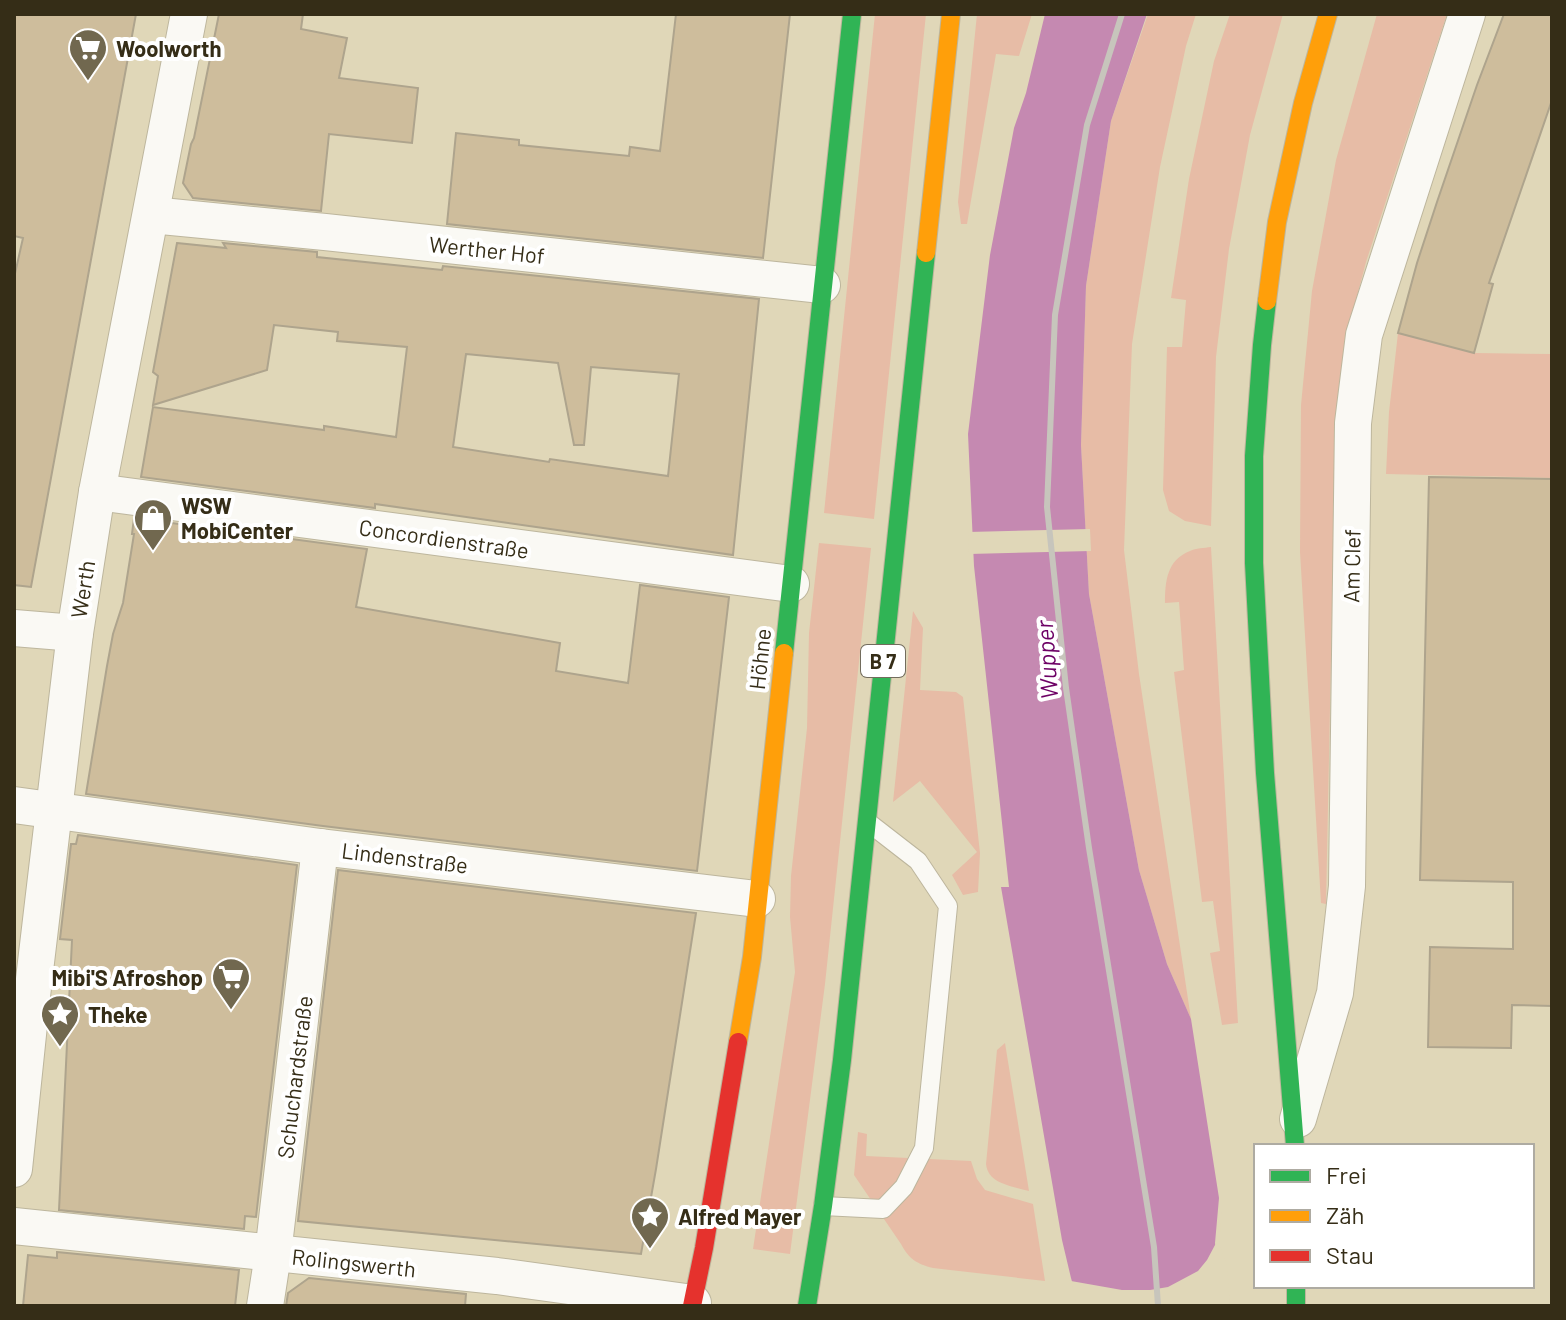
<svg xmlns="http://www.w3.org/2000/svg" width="1566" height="1320" viewBox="0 0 1566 1320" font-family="Barlow,sans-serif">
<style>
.green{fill:#e7bca6}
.water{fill:#c589b1}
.pier{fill:#e0d7b8}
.building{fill:#cebd9c;stroke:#aea48d;stroke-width:2;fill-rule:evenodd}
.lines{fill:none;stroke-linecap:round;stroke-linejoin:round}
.lane-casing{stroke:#bdb69d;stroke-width:20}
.street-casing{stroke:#bdb69d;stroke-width:38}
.fast-casing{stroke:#bdb69d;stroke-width:20}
.slow-casing{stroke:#bdb69d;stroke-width:20}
.jam-casing{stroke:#bdb69d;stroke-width:20}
.lane{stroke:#faf9f4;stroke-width:18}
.street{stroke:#faf9f4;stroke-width:36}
.fast{stroke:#30b455;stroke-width:18}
.slow{stroke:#ff9f0a;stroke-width:18}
.jam{stroke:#e5322d;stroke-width:18}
.rail{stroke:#c7c5bc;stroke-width:6}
.labels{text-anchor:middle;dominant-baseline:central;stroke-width:8;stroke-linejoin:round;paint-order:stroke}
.shield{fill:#fff;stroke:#726c5d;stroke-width:2}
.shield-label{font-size:20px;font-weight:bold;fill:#352d17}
.poi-label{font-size:22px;font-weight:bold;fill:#352d17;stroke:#fff;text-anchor:start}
.street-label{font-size:22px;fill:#352d17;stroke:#fff}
.water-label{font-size:24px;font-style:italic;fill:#6d0165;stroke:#fff}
</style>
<rect width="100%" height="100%" fill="#e0d7b8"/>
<!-- green -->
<g class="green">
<polygon points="875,14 926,14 874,519 824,513"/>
<polygon points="977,14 1032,14 1019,56 996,54 967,224 961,224 958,202"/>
<polygon points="1148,14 1196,14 1186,46 1160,167 1132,344 1124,550 1139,674 1191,1019 1167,964 1139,870 1089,594 1081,445 1086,286 1111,121"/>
<polygon points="1230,14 1283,14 1250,135 1229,249 1216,357 1211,526 1185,521 1169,511 1163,490 1167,347 1182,347 1186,300 1171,298 1189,179 1214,61"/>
<polygon points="1377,14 1447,14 1366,262 1349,327 1336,412 1326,904 1321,903 1300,552 1301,405 1312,291 1336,160"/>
<polygon points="1398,333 1476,353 1552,354 1552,478 1386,474 1389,412"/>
<polygon points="819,543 871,548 825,984 790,1254 753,1249 795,972 790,917 791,876 807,728 809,633"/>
<path d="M1211,547L1238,1023L1222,1025L1210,953L1220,951L1213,901L1202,902L1174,672L1184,670L1179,602L1165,603C1165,581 1167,560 1190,551C1196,548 1204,548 1211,547Z"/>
<polygon points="913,611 923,628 920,690 956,692 963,697 980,853 978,892 963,895 952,875 977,852 920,781 893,802"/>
<path d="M1005,1043L1029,1191C1012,1186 988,1184 986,1164L997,1050Z"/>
<path d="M858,1132L867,1134L866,1156L971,1161L977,1179L985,1190L1033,1204L1045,1281L933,1268C917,1264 909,1259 901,1244L854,1175Z"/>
</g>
<!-- water -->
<polygon class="water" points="1045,14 1147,14 1111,121 1086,286 1081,445 1089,594 1139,870 1167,964 1191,1019 1219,1198 1215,1243 1223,1266 1226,1306 1079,1306 1071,1278 1062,1240 1001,887 1009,887 974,566 968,434 990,255 1014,128 1026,93"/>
<!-- pier -->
<g class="pier">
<polygon points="1090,529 1091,551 969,554 968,532"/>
<polygon points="1218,1212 1222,1212 1219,1243 1227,1265 1230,1306 1077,1306 1071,1281 1122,1290 1150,1290 1168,1287 1198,1271 1207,1260 1215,1245 1219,1230"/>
</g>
<!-- building -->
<g class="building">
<polygon points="14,14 136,14 31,587 14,585 14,278 23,238 14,236"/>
<polygon points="219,14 303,14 301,29 347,38 339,78 418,88 412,143 329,134 321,211 193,198 183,183 191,144 194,138"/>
<polygon points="676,14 790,14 763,258 447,224 456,133 519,140 519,145 629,156 630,147 660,151"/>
<polygon points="1504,14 1552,14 1552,100 1489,283 1493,284 1474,353 1398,333 1417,263 1437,202 1477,85"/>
<path d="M177,243L226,248L223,243L317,252V257L442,270L443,266L759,299L733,555L375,504V508L141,477L153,407L324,430V426L396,437L407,347L337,341L338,332L274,325L267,370L153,405L158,376L153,372ZM466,354L558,363L574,445H584L591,367L679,374L668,476L550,459L549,462L453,447Z"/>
<polygon points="1429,477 1552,479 1552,1006 1512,1005 1511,1048 1428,1047 1430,947 1513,949 1513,882 1420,880"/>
<polygon points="134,518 367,549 356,607 560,643 556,671 628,683 640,585 729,597 697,871 323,826 86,794 107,666 113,634 123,603 134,534 132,534"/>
<polygon points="78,835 297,865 256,1217 245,1216 244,1229 59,1210 72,940 60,939 71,844 76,844"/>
<polygon points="338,870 696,913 656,1169 641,1254 298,1221"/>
<polygon points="57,1252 239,1270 235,1306 23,1306 28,1255 57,1258"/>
<polygon points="309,1278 466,1294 465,1306 286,1306 288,1293"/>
</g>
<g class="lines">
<!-- lane casing -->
<g class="lane-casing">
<polyline id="lane" points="823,1206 883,1209 904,1187 924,1148 948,906 918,861 869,823"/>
</g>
<!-- street casing -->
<g class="street-casing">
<g id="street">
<polyline points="151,215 325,232 822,285"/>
<polyline points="97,492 791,584"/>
<polyline points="14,628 75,633"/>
<polyline points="14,805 320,847 757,899"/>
<polyline points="1298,1119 1335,993 1347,886 1353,423 1364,335 1467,14"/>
<polyline points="14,1169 32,996 75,633 97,492 189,14"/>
<polyline points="14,1226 497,1276 693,1303"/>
<polyline points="265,1306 273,1254 320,847"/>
</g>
</g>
<!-- fast casing -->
<g class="fast-casing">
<g id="fast">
<polyline points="1267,301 1262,345 1254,456 1254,563 1265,773 1295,1146"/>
<polyline points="784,653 852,14"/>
<polyline points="1296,1286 1296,1306"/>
<polyline points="807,1306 823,1206 842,1060 926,253"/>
</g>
</g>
<!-- slow casing -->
<g class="slow-casing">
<g id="slow">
<polyline points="926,253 951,14"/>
<polyline points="1267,301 1277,222 1303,103 1328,14"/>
<polyline points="738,1042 752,957 784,653"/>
</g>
</g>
<!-- jam casing -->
<g class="jam-casing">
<polyline id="jam" points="692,1306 704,1248 738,1042"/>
</g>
<!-- lane -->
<use href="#lane" class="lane"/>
<!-- street -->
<use href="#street" class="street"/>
<!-- fast -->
<use href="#fast" class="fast"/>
<!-- slow -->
<use href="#slow" class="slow"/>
<!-- jam -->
<use href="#jam" class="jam"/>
<!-- rail -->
<polyline class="rail" points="1122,14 1087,125 1055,315 1047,507 1066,688 1089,848 1154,1247 1158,1306"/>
</g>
<!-- icons -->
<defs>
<g id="supermarket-pin" transform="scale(2)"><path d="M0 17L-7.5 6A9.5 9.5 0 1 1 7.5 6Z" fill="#71684f" stroke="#fff"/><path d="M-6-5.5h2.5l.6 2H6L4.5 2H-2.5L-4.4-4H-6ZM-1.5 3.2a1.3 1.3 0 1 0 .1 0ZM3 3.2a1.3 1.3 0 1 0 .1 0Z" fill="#fff"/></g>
<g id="shop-pin" transform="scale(2)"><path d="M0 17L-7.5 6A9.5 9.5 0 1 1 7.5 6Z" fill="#71684f" stroke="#fff"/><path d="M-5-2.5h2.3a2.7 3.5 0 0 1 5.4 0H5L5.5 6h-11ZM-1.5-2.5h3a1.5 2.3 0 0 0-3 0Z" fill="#fff"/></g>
<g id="sight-pin" transform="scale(2)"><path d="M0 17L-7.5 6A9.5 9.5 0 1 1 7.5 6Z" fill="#71684f" stroke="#fff"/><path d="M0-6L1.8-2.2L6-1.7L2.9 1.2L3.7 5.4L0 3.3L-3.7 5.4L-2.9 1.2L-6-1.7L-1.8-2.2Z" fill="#fff"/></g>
</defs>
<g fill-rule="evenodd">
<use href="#supermarket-pin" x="88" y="48"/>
<use href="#shop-pin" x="153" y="518"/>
<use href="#supermarket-pin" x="231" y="977"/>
<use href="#sight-pin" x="60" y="1014"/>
<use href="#sight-pin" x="650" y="1216"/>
</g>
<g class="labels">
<!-- shield labels -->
<rect class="shield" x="861" y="645" width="44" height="32" rx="6"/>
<g class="shield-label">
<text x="883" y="661">B 7</text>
</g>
<!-- poi labels -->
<g class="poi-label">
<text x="116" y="48">Woolworth</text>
<text x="181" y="505">WSW<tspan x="181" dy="25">MobiCenter</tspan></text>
<text x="203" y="977" text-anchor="end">Mibi'S Afroshop</text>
<text x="88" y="1014">Theke</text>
<text x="678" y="1216">Alfred Mayer</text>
</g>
<!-- street labels -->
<g class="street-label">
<text transform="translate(487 249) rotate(6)">Werther Hof</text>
<text transform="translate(444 538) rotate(8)">Concordienstraße</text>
<text transform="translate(1351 566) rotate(-89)">Am Clef</text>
<text transform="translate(82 589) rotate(-81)">Werth</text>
<text transform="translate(759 659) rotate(-84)">Höhne</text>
<text transform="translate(405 857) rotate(7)">Lindenstraße</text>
<text transform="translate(294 1077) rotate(-83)">Schuchardstraße</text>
<text transform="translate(354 1262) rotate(6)">Rolingswerth</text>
</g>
<!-- water labels -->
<g class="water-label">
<text transform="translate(1046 660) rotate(-94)">Wupper</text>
</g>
</g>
<!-- border -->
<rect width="1566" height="1320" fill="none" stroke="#352d17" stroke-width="32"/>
<!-- legend -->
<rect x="1254" y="1144" width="280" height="144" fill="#ffffff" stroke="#aeaba2" stroke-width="2"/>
<rect x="1270" y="1170" width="40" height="12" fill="#30b455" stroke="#aeaba2" stroke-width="2"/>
<text x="1326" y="1184" font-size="24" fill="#352d17">Frei</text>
<rect x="1270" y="1210" width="40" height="12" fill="#ff9f0a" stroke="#aeaba2" stroke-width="2"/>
<text x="1326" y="1224" font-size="24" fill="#352d17">Zäh</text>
<rect x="1270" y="1250" width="40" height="12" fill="#e5322d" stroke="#aeaba2" stroke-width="2"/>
<text x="1326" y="1264" font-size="24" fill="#352d17">Stau</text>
</svg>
